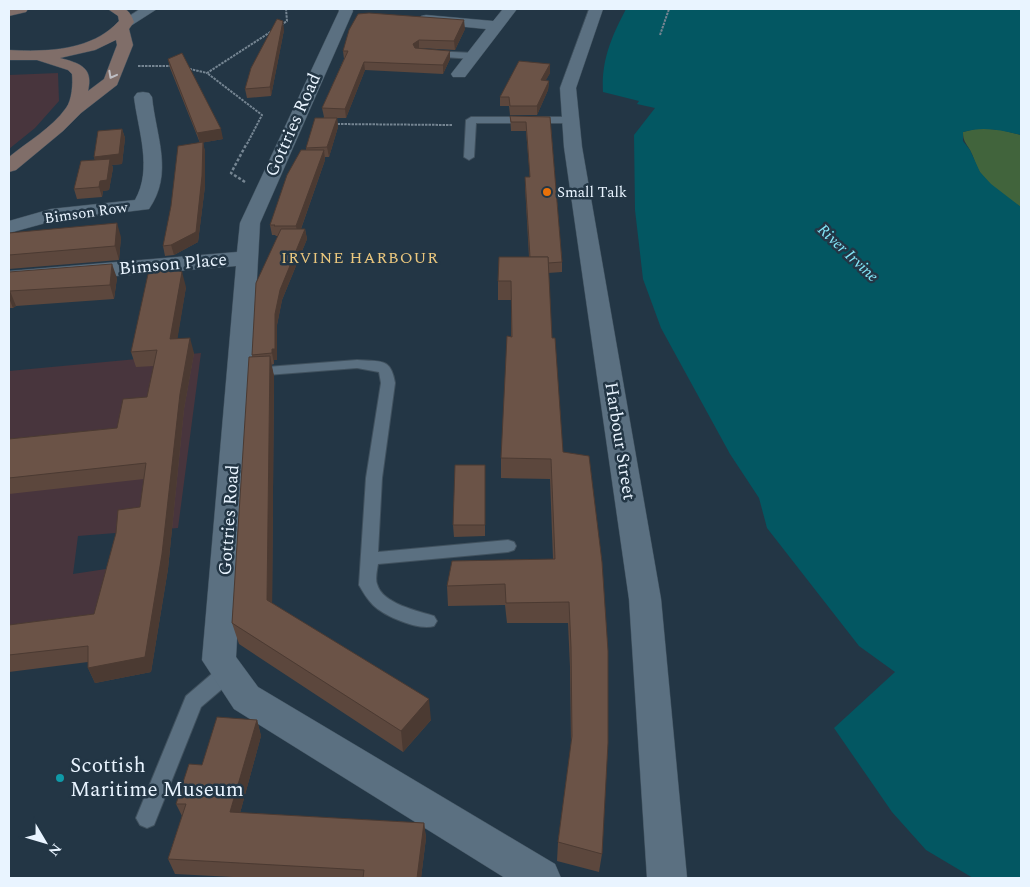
<svg xmlns="http://www.w3.org/2000/svg" width="1030" height="887" viewBox="0 0 1030 887" font-family="Spectral,serif">
<style>
.industrial{fill:#48353d}
.green{fill:#41643c}
.water{fill:#035762}
.lines{fill:none;stroke-linecap:round;stroke-linejoin:round}
.lane-casing{stroke:#40515e;stroke-width:2}
.street-casing{stroke:#40515e;stroke-width:1}
.secondary-casing{stroke:#40515e;stroke-width:1}
.path-far1{stroke:#758592;stroke-width:2;stroke-dasharray:2.5 1;stroke-linecap:butt}
.path{stroke:#758592;stroke-width:2.5;stroke-dasharray:3 2;stroke-linecap:butt}
.lane{fill:#5b7081;fill-rule:evenodd}
.street{fill:#5b7081;fill-rule:evenodd}
.secondary{fill:#806e69;fill-rule:evenodd}
.wall{fill:#5c473d}
.shaded-wall{fill:#4b3a32}
.building{fill:#6b5347;stroke:#4b3a32}
.oneway{stroke:#bfbec3}
.food-dot{fill:#e8710a;stroke:#233645;stroke-width:2}
.culture-dot{fill:#0f9aa8;stroke:#233645;stroke-width:2}
.labels{text-anchor:middle;dominant-baseline:central;stroke-width:5;stroke-linejoin:round;paint-order:stroke}
.far-poi-label{font-size:15px;fill:#e9f4ff;stroke:#233645;text-anchor:start}
.far-street-label{font-size:15px;fill:#e9f4ff;stroke:#233645}
.far-water-label{font-size:16px;font-style:italic;fill:#84e6f8;stroke:#233645}
.far-quarter-label{font-size:16px;letter-spacing:1px;fill:#eac77e;stroke:#233645}
.street-label{font-size:18px;fill:#e9f4ff;stroke:#233645}
.near-poi-label{font-size:21px;fill:#e9f4ff;stroke:#233645;text-anchor:start}
</style>
<rect width="100%" height="100%" fill="#233645"/>
<!-- industrial -->
<g class="industrial">
<polygon points="58,73 59,101 35,128 9,149 9,75"/>
<polygon points="201,353 178,528 78,536 73,574 119,567 100,630 9,641 9,371"/>
</g>
<!-- green -->
<path class="green" d="M979,128L1001,130L1021,135V207C1007,199 989,185 979,171C975,164 974,157 970,150C966,143 963,141 963,132Z"/>
<!-- water -->
<path class="water" d="M626,9H1021V135C1001,130 983,126 963,132V141L970,150L980,172L991,184L1021,207V878H973L926,850L892,812L834,728L895,672L859,646L767,528L759,498L730,454L661,328L643,279L635,210L634,135L655,108L637,104L639,101L603,92C601,60 612,36 626,9Z"/>
<g class="lines">
<!-- lane casing -->
<g class="lane-casing">
<g id="lane">
<polygon points="431,51 474,53 478,56 474,59 428,56 427,54"/>
<polygon points="471,117 571,117 576,120 571,123 476,123 474,157 469,160 464,157 466,120"/>
<path d="M357,360C380,362 391,357 395,383L382,478L378,552L508,540L514,542L516,546L514,550L508,552L378,564C377,570 375,579 377,584C382,604 419,611 434,616L437,621L434,626C419,631 384,616 373,605C367,599 363,592 359,585L366,478L381,383L379,372L357,368L253,376L248,375L246,372L248,369L253,368Z"/>
<polygon points="228,664 235,666 237,672 235,678 201,707 154,825 147,828 140,825 136,818 186,696 221,666"/>
</g>
</g>
<!-- street casing -->
<g class="street-casing">
<g id="street">
<polygon points="140,9 157,9 132,25 122,25 120,22"/>
<polygon points="338,9 352,9 353,11 260,223 236,657 258,687 555,864 561,878 505,878 234,709 202,660 236,266 9,285 9,271 237,252 240,223 339,11"/>
<polygon points="503,9 517,9 465,77 453,77 451,74 486,29 426,23 421,22 419,19 421,16 426,15 493,21"/>
<polygon points="589,9 603,9 576,88 582,147 661,599 687,878 647,878 629,599 564,147 560,88"/>
<path d="M143,92L149,93L152,97C156,137 174,173 149,209L53,221L9,233V221L51,209L135,200C153,169 138,130 134,97L137,93Z"/>
</g>
</g>
<!-- secondary casing -->
<g class="secondary-casing">
<g id="secondary">
<polygon points="9,9 28,9 26,12 9,16"/>
<path d="M108,9C123,8 128,6 134,22L129,29L133,45L117,85L81,113L63,131L16,170L9,172V157C27,142 52,128 66,108C72,100 73,84 72,74L68,70L37,60H9V50C46,52 92,51 119,21L118,16ZM116,40L117,45L104,79L88,91C94,67 79,63 60,58L95,50Z"/>
</g>
</g>
<!-- path-far1 -->
<g class="path-far1">
<polyline points="281,25 287,21 286,9"/>
<polyline points="660,35 669,9"/>
<polyline points="138,66 172,66"/>
<polyline points="186,68 207,73"/>
<polyline points="334,124 452,125"/>
<polyline points="247,144 262,115 207,73 272,31"/>
</g>
<!-- path -->
<polyline class="path" points="245,182 231,173 247,143"/>
<!-- lane -->
<use href="#lane" class="lane"/>
<!-- street -->
<use href="#street" class="street"/>
<!-- secondary -->
<use href="#secondary" class="secondary"/>
</g>
<!-- wall -->
<g class="wall">
<polygon points="465,29 455,50 419,48 450,59 443,74 365,70 346,118 337,118 338,127 329,157 325,157 325,160 301,229 305,229 307,239 282,300 277,325 277,360 274,360 274,364 271,365 274,376 272,603 431,720 403,752 239,644 232,623 252,355 278,236 276,236 275,235 272,235 270,225 306,150 306,148 324,117 322,108 344,59 343,51"/>
<polygon points="284,30 271,96 247,98 245,89"/>
<polygon points="168,59 223,139 200,143 170,68"/>
<polygon points="550,64 550,73 545,81 549,81 548,90 537,115 510,115 509,106 500,106 500,97"/>
<polygon points="510,116 550,117 562,262 562,272 548,273 552,338 602,854 599,872 557,861 558,842 571,746 570,667 568,623 507,623 505,605 448,606 447,586 553,559 550,479 501,478 501,458 511,337 511,300 498,300 498,281 529,257 525,186 525,177 530,177 526,131 511,131"/>
<polygon points="122,129 125,138 122,164 112,165 113,168 109,190 103,191 102,197 77,199 74,189 95,160 94,157"/>
<polygon points="203,142 205,152 205,186 198,242 174,255 165,256 163,246"/>
<polygon points="9,233 121,237 119,260 9,269"/>
<polygon points="9,272 117,278 114,299 16,306 13,308 9,308"/>
<polygon points="186,287 177,339 194,353 184,409 168,569 151,672 95,683 88,668 88,662 9,672 9,625 94,614 140,507 144,479 9,494 9,439 117,428 147,397 154,366 136,367 131,352"/>
<polygon points="485,465 485,536 454,537 453,525"/>
<polygon points="257,720 261,736 240,813 424,823 426,838 421,878 252,878 175,874 168,859 182,816 176,804 202,765"/>
</g>
<!-- shaded-wall -->
<g class="shaded-wall">
<polygon points="464,20 465,29 455,50 454,41"/>
<polygon points="283,21 284,30 271,96 270,87"/>
<polygon points="419,40 419,48 413,53 413,44"/>
<polygon points="450,51 450,59 443,74 443,65"/>
<polygon points="364,62 365,70 346,118 345,109"/>
<polygon points="550,64 550,73 541,89 541,80"/>
<polygon points="549,81 548,90 537,115 537,106"/>
<polygon points="337,118 338,127 329,157 327,147"/>
<polygon points="122,129 125,138 122,164 112,165 113,168 109,190 103,191 102,197 99,187 97,167 94,157"/>
<polygon points="221,129 223,139 200,143 197,133"/>
<polygon points="203,142 205,152 205,186 198,242 174,255 171,245"/>
<polygon points="324,150 325,160 298,237 296,226"/>
<polygon points="117,223 121,237 119,260 115,246"/>
<polygon points="305,229 307,239 282,300 277,325 277,360 274,360 274,364 272,353 275,314 280,290"/>
<polygon points="112,264 117,278 114,299 110,285"/>
<polygon points="182,272 186,287 175,354 170,339"/>
<polygon points="10,291 16,306 13,308 9,298 9,292"/>
<polygon points="190,338 194,353 184,409 168,569 151,672 95,683 88,668 180,394"/>
<polygon points="270,356 274,376 272,621 267,600"/>
<polygon points="429,699 431,720 403,752 401,731"/>
<polygon points="257,720 261,736 236,828 230,812"/>
<polygon points="424,823 426,838 421,878 417,878"/>
</g>
<!-- building -->
<g class="building">
<polygon points="369,13 464,20 454,41 419,40 413,44 415,48 450,51 443,65 364,62 345,109 322,108 348,51 343,51 349,30 358,14"/>
<polygon points="277,19 283,21 270,87 245,89 251,68"/>
<polygon points="182,53 221,129 197,133 168,59"/>
<polygon points="519,61 550,64 541,80 549,81 537,106 510,106 509,97 500,97"/>
<polygon points="510,116 550,117 562,262 548,263 548,257 530,257 525,177 530,177 526,122 511,122"/>
<polygon points="315,118 337,118 327,147 306,148"/>
<polygon points="122,129 119,154 94,157 98,131"/>
<polygon points="203,142 202,176 196,232 171,245 163,246 171,206 178,146"/>
<polygon points="301,150 324,150 296,226 274,226 275,225 270,225 287,175"/>
<polygon points="110,159 107,180 100,181 99,187 74,189 81,161"/>
<polygon points="117,223 115,246 9,255 9,233"/>
<polygon points="281,229 305,229 280,290 275,314 275,349 272,349 272,353 252,355 256,283"/>
<polygon points="499,257 548,257 552,338 555,338 563,452 589,456 602,562 608,651 608,743 602,854 558,842 572,736 571,647 569,602 506,603 505,584 447,586 452,561 555,559 551,459 501,458 507,336 512,337 511,281 498,281"/>
<polygon points="112,264 110,285 10,291 9,292 9,272"/>
<polygon points="150,265 165,265 182,272 170,339 190,338 180,394 162,554 145,657 88,668 88,646 9,655 9,625 94,614 116,533 118,510 140,507 146,463 9,478 9,439 117,428 123,399 147,397 157,350 131,352"/>
<polygon points="270,356 267,600 429,699 401,731 232,623 249,357"/>
<polygon points="455,465 485,465 485,525 453,525"/>
<polygon points="217,717 257,720 230,812 424,823 417,878 363,878 364,870 168,859 186,804 176,804 189,764 202,765"/>
</g>
<!-- one-way arrows -->
<defs><path id="oneway-chevron" d="M-2-3.5L2.5 0L-2 3.5" fill="none" stroke-width="1.6" stroke-linecap="round" stroke-linejoin="round" transform="scale(1.25)"/></defs>
<use class="oneway" href="#oneway-chevron" transform="translate(112 75) rotate(118)"/>
<!-- markers -->
<circle class="food-dot" cx="547" cy="192" r="5"/>
<circle class="culture-dot" cx="60" cy="778" r="5"/>
<g class="labels">
<!-- far-poi labels -->
<g class="far-poi-label">
<text x="557" y="192">Small Talk</text>
</g>
<!-- far-street labels -->
<g class="far-street-label">
<text transform="translate(86 213) rotate(-8)">Bimson Row</text>
</g>
<!-- far-water labels -->
<g class="far-water-label">
<text transform="translate(848 253) rotate(43)">River Irvine</text>
</g>
<!-- far-quarter labels -->
<g class="far-quarter-label">
<text x="360" y="258">IRVINE HARBOUR</text>
</g>
<!-- street labels -->
<g class="street-label">
<text transform="translate(293 125) rotate(-66)">Gottries Road</text>
<text transform="translate(173 264) rotate(-5)">Bimson Place</text>
<text transform="translate(620 441) rotate(81)">Harbour Street</text>
<text transform="translate(229 520) rotate(-86)">Gottries Road</text>
</g>
<!-- near-poi labels -->
<g class="near-poi-label">
<text x="70" y="766">Scottish<tspan x="70" dy="24">Maritime Museum</tspan></text>
</g>
</g>
<!-- border -->
<rect width="1030" height="887" fill="none" stroke="#e9f4ff" stroke-width="20"/>
<!-- north arrow -->
<g transform="translate(45 842) rotate(128)" stroke="#233645" stroke-width="4" paint-order="stroke">
<path d="M0-4L9 19L0 12L-9 19Z" fill="#e9f4ff"/>
<text y="-8" font-size="14" font-weight="bold" text-anchor="middle" fill="#e9f4ff">N</text>
</g>
</svg>
